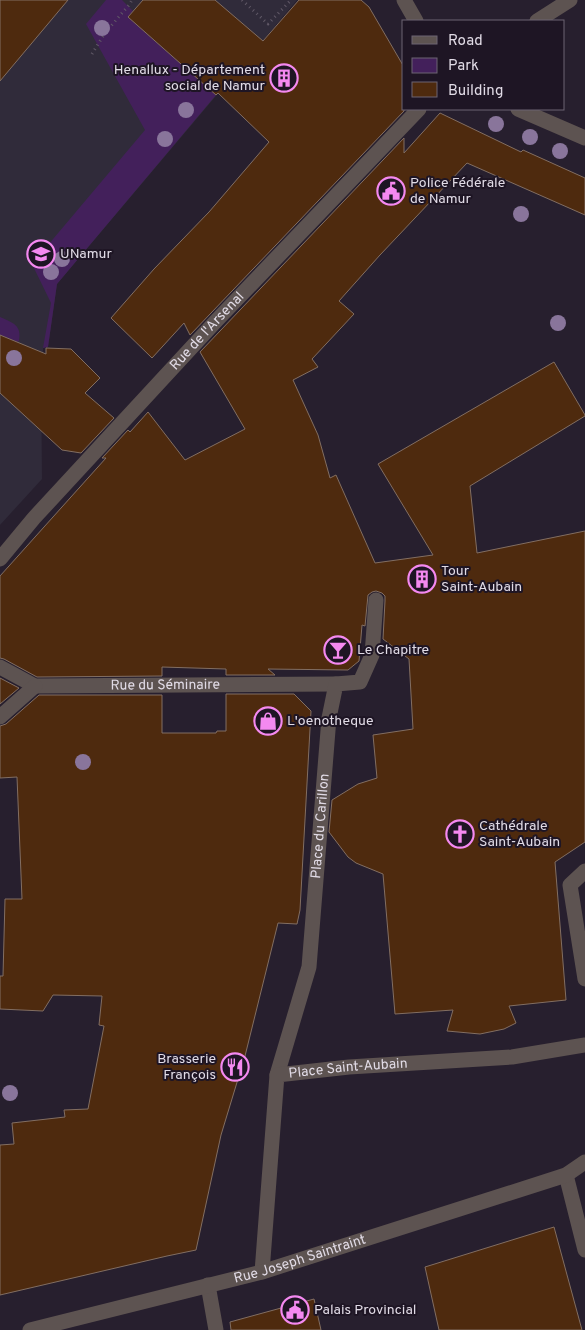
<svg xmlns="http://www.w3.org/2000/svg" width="585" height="1330" viewBox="0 0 585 1330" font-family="Overpass,sans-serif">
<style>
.education{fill:#302b3a}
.green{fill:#43205b}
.building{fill:#4e2a0e;stroke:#826e62}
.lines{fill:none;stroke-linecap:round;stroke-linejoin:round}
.path{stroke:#615967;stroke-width:3;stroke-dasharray:1 4;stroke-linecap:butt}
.minor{stroke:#5d5351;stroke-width:15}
.tree{fill:#89759b}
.labels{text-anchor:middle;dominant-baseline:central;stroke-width:4;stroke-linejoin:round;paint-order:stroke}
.poi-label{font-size:14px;fill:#e1dbe6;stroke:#1e1524;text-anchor:start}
.street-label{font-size:14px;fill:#e1dbe6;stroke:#1e1524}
</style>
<rect width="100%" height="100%" fill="#271f2e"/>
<!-- education -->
<polygon class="education" points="0,0 297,0 57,284 48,347 43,348 44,373 41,373 42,479 0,525"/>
<!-- green -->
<g class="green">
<polygon points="106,0 122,0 133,11 128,17 216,95 57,284 48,347 43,348 51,303 32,264 145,130 86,24"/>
<path d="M0,317C13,323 22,325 19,341L17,342L0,335Z"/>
</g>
<!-- building -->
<g class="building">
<polygon points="0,0 68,0 0,81"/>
<polygon points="143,0 215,0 263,41 299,0 361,0 369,7 404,67 404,111 190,335 184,323 152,358 111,318 154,269 209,212 269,142 218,93 216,95 128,17"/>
<polygon points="440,113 521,152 523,150 585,178 585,215 467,163 380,255 339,301 354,314 312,359 318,367 293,380 318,435 330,478 336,475 375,563 433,555 378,464 554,362 585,415 585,416 470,486 477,553 585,531 585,842 555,862 566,1000 509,1006 516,1023 504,1029 480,1034 447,1031 453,1010 395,1014 383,874 356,863 348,857 329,832 332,800 358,784 377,778 373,735 413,729 409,659 383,639 385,601 385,596 382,593 376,591 372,592 368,595 365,626 362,625 359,661 348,670 268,669 275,675 226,675 226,669 162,667 162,676 37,677 4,659 0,658 0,576 106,458 102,458 128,430 130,432 148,412 185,460 245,429 200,352 404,138 404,153"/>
<polygon points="0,335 46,354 46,348 71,349 100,378 85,393 114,418 81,453 62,450 0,393"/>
<polygon points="0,678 19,688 0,704"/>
<polygon points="226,694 294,694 311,711 300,910 297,924 278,923 245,1056 221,1135 196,1250 167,1256 0,1295 0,1145 14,1144 12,1123 65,1117 64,1110 88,1109 104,1026 99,1025 102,996 53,995 43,1011 0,1009 0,976 3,976 5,899 22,899 17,777 0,778 0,726 6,724 39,695 162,695 162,733 216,733 217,731 226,731"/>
<polygon points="554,1227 582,1330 439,1330 425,1267"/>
<polygon points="314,1299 321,1330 231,1330 230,1322"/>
</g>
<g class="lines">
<!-- path -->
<g class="path">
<polyline points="242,0 268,24 291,0"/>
<polyline points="92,54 105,33 129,5 132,0"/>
</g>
<!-- minor -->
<g class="minor">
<polyline points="404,0 416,21"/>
<polyline points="537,21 570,0"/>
<polyline points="518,109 585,138"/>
<path id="s1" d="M0,559L34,518L216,321L419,109"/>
<path id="s2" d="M0,667L35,686L336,684"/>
<polyline points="0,717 35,686"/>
<polyline points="585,871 570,885 585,979"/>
<path id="s3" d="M277,1075L309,967L329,718L336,684L360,682L372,655L376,600"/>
<polyline points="566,1175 585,1250"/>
<path id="s4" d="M262,1272L277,1075L349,1067L512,1057L585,1045"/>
<polyline points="208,1285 216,1330"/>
<path id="s5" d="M30,1330L262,1272L566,1175L585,1162"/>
</g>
</g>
<!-- trees -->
<g class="tree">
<circle cx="102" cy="28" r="8"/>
<circle cx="186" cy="110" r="8"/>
<circle cx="496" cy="124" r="8"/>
<circle cx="530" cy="137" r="8"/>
<circle cx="165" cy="139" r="8"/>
<circle cx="560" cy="151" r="8"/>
<circle cx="521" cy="214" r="8"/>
<circle cx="62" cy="259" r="8"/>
<circle cx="51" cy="272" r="8"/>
<circle cx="558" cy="323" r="8"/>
<circle cx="14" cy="358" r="8"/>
<circle cx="83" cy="762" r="8"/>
<circle cx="10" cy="1093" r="8"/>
</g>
<!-- icons -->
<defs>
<g id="building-ring" transform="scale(1.4375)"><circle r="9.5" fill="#1e1524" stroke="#f489f0" stroke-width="1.5"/><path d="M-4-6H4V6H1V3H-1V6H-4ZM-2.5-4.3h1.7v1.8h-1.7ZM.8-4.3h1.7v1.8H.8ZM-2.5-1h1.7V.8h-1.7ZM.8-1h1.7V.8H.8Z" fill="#f489f0"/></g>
<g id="civic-ring" transform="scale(1.4375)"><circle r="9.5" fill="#1e1524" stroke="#f489f0" stroke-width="1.5"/><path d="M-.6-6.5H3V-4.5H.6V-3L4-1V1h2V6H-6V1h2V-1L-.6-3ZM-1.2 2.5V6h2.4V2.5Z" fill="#f489f0"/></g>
<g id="university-ring" transform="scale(1.4375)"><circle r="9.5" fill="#1e1524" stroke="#f489f0" stroke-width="1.5"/><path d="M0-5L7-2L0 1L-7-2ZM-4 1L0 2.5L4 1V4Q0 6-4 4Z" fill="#f489f0"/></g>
<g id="bar-ring" transform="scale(1.4375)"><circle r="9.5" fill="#1e1524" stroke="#f489f0" stroke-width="1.5"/><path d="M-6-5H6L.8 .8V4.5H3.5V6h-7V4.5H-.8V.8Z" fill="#f489f0"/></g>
<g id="shop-ring" transform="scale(1.4375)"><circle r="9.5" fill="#1e1524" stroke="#f489f0" stroke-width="1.5"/><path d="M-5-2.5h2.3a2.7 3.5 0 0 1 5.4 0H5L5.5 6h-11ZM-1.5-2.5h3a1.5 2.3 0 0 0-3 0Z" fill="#f489f0"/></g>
<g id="church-ring" transform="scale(1.4375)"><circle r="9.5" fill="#1e1524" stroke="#f489f0" stroke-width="1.5"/><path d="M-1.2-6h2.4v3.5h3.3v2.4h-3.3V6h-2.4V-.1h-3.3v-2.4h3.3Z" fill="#f489f0"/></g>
<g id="restaurant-ring" transform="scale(1.4375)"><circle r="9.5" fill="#1e1524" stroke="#f489f0" stroke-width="1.5"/><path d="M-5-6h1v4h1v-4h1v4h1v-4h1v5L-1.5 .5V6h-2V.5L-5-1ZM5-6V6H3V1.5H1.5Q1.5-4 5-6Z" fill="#f489f0"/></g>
</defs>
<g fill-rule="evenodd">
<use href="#building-ring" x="284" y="78"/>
<use href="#civic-ring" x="391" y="191"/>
<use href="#university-ring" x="41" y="254"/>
<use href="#building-ring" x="422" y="579"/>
<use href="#bar-ring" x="338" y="650"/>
<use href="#shop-ring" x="268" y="721"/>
<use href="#church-ring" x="460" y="834"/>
<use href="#restaurant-ring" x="235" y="1067"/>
<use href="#civic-ring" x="295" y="1310"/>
</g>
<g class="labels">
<!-- poi labels -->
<g class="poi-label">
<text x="265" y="70" text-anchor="end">Henallux - Département<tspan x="265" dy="16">social de Namur</tspan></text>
<text x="410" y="183">Police Fédérale<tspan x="410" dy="16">de Namur</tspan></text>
<text x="60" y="254">UNamur</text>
<text x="441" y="571">Tour<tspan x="441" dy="16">Saint-Aubain</tspan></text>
<text x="357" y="650">Le Chapitre</text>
<text x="287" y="721">L'oenotheque</text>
<text x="479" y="826">Cathédrale<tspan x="479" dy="16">Saint-Aubain</tspan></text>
<text x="216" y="1059" text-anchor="end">Brasserie<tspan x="216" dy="16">François</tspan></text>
<text x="314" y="1310">Palais Provincial</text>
</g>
<!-- street labels -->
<g class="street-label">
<text stroke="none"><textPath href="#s1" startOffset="308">Rue de l'Arsenal</textPath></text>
<text stroke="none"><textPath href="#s2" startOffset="170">Rue du Séminaire</textPath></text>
<text stroke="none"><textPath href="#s3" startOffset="254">Place du Carillon</textPath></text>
<text stroke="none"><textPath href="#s4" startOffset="269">Place Saint-Aubain</textPath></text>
<text stroke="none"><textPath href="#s5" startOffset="279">Rue Joseph Saintraint</textPath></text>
</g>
</g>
<!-- legend -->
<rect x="402" y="20" width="162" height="90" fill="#1e1524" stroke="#6c6472"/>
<rect x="412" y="36" width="25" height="8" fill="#5d5351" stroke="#6c6472"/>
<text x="448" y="45" font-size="15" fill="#e1dbe6">Road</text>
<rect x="412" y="58" width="25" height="15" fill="#43205b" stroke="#6c6472"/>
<text x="448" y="70" font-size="15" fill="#e1dbe6">Park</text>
<rect x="412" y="82" width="25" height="15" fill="#4e2a0e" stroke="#6c6472"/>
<text x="448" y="95" font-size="15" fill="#e1dbe6">Building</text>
</svg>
